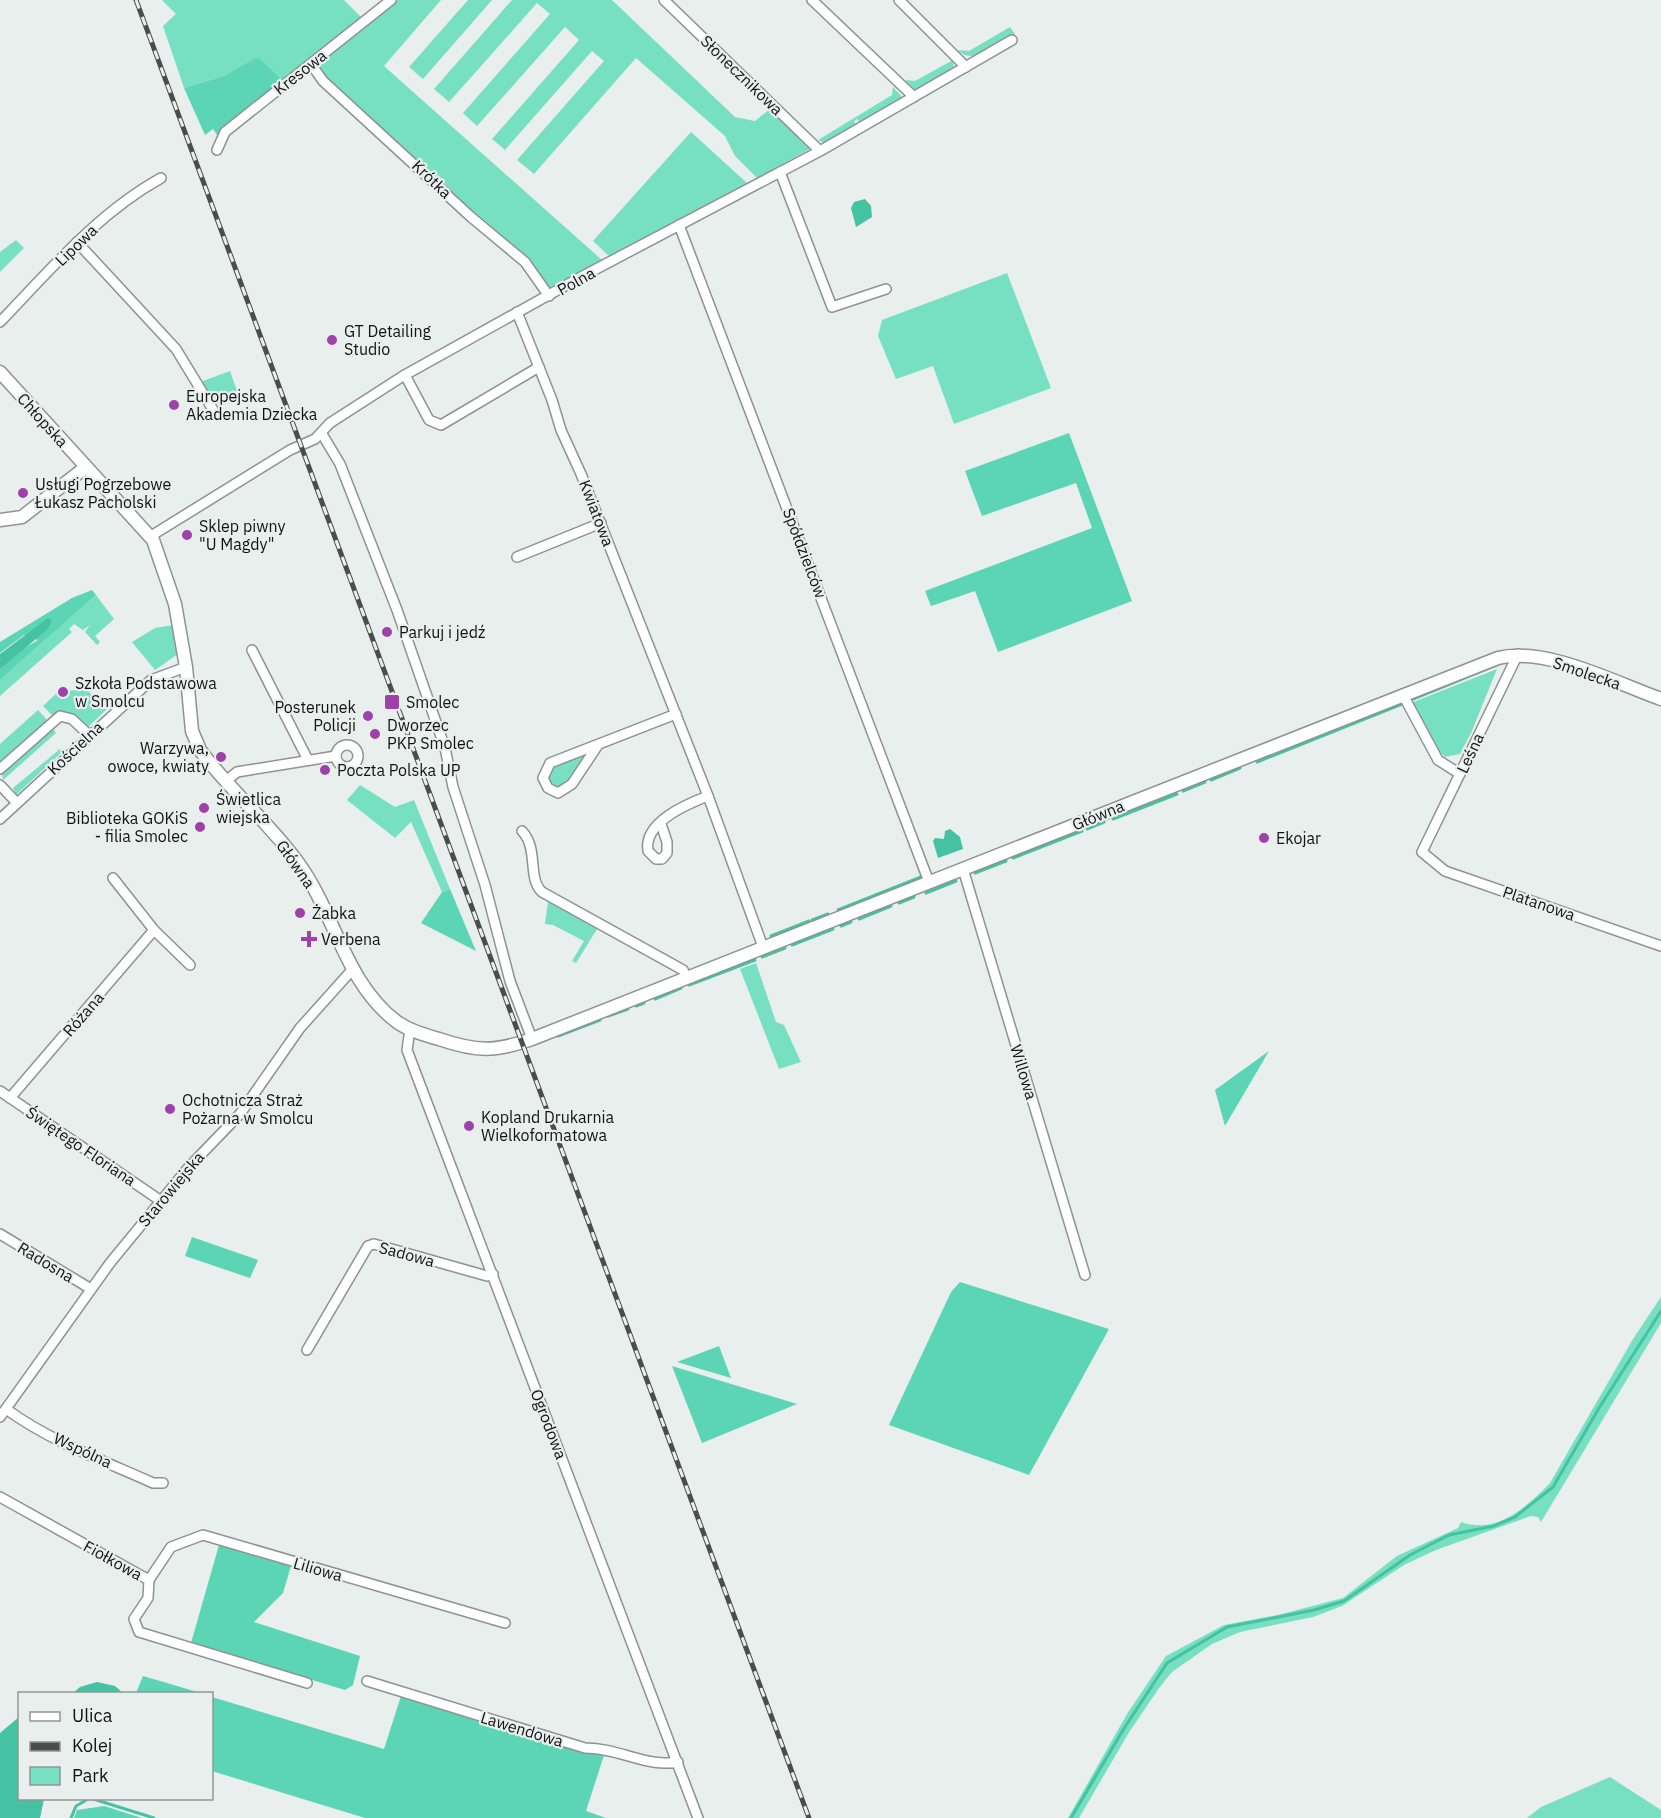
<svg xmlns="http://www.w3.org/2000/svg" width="1661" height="1818" viewBox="0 0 1661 1818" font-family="'IBM Plex Sans',sans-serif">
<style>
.green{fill:#78e0c2}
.forest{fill:#5bd5b5}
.water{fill:#44c2a3}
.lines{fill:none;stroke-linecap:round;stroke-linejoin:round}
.stream{stroke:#44c2a3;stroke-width:3}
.minor-casing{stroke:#8d9391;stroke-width:12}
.tertiary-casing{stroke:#8d9391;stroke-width:15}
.minor{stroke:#fff;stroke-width:9}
.tertiary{stroke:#fff;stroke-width:12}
.rail-casing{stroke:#4a4d4c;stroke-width:5}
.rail{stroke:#e8efec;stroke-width:3;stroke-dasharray:9;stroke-linecap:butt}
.poi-dot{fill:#9f41ab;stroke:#e8efec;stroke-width:2}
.labels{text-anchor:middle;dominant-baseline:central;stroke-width:4.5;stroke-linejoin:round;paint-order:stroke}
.street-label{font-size:16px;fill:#111312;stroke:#e8efec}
.poi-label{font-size:16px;fill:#111312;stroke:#e8efec;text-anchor:start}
</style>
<rect width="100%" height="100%" fill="#e8efec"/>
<!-- green -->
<g class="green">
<polygon points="162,0 344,0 363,19 283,81 258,58 224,76 184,88 163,26 176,14"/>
<polygon points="397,0 441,0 384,66 602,260 549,288 507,240 454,197 320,72 320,61"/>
<polygon points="468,0 492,0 423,79 409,67"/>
<polygon points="512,0 612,0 735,117 755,121 770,109 810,149 757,178 735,156 725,136 636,58 534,174 517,160 604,61 592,51 505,150 492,139 579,40 565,27 477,126 463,113 550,14 537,3 449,102 434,89"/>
<path d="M1010,27L1015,34C998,44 974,67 958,50L969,51Z"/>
<polygon points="953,60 954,68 915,90 905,80 915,81"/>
<polygon points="893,87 903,98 860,123 857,119 854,121 856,125 824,143 818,140 892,95"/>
<polygon points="691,132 747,183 609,256 593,241"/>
<polygon points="16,240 24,248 0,272 0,252"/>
<polygon points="1007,273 1051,388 954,424 933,366 896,379 878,336 882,320"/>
<polygon points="230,371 237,391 215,404 202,387 203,381"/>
<polygon points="96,595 114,619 95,636 100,642 97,645 85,632 90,625 83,630 74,624 69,629 72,632 0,696 0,680"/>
<polygon points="173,625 178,654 155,670 132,642 155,628"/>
<polygon points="1497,669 1471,733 1460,754 1445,757 1435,747 1411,703"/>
<polygon points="86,689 107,709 87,728 57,713 53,716 43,706 58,692"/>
<polygon points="38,710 48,721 0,763 0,744"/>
<polygon points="52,727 56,733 3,780 2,773"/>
<polygon points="60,749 63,751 16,795 13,788"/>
<polygon points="583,754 586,758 564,788 554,789 547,781 548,772 554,765"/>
<polygon points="360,785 395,807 414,800 450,889 442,892 411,822 395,838 347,800"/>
<polygon points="548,902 599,926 576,963 572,961 584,941 553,925 545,924"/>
<polygon points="756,963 776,1022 784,1025 801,1062 779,1069 740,969"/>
<path d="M1661,1297V1323L1541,1522L1538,1517L1531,1516L1436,1550L1404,1565L1342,1606L1313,1617L1240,1632L1212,1644L1172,1672L1159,1688L1128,1734L1079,1818H1068L1127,1714L1166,1656L1224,1625L1278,1615L1343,1598L1397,1556L1458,1528L1461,1522C1496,1535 1527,1507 1550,1483L1633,1339Z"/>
<polygon points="1610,1777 1661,1810 1661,1818 1527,1818 1541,1807"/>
</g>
<!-- forest -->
<g class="forest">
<polygon points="258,57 283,81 217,135 213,129 205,135 184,88 224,76"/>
<polygon points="1069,433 1132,601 998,652 975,591 931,606 925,591 1092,528 1076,483 982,516 965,471"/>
<polygon points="92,590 96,595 0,680 0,669 18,652 38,640 24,635 0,653 0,642 72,598"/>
<polygon points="450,889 476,951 421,923 442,892"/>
<polygon points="1269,1051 1225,1126 1215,1090"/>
<polygon points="192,1237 258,1260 250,1278 185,1256"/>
<polygon points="960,1282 1109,1329 1029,1475 889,1425 951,1292"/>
<polygon points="719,1346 731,1378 677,1362"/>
<polygon points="672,1366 797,1404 702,1443"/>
<polygon points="219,1545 291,1566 283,1593 254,1622 360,1656 353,1685 345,1690 191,1643"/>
<polygon points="143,1676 201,1693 136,1693"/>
<polygon points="401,1696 584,1752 605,1752 586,1811 606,1818 365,1818 212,1771 212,1697 384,1749"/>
<polygon points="104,1806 142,1818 74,1818 77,1810"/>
</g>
<!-- water -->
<g class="water">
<polygon points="865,199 871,206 872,217 856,227 851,208 854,202"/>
<polygon points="48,618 52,620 48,629 0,669 0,654"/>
<polygon points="950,829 960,837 963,849 938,858 933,841 935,838 944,839 945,831"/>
<polygon points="97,1682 115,1686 123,1693 73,1693 80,1687"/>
<polygon points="19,1717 20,1798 44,1799 40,1818 0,1818 0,1733"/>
</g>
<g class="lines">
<!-- stream -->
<g class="stream">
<polyline points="1413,699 1501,663"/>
<polyline points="1257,762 1402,704"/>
<polyline points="1211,780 1240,768"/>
<polyline points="1183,791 1205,782"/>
<polyline points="1113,819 1177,794"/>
<polyline points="1087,829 1104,822"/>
<polyline points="1013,858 1082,831"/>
<polyline points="975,873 1006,861"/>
<polyline points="926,893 956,881"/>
<polyline points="899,903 914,897"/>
<polyline points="838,910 921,877"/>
<polyline points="859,919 891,906"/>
<polyline points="812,920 828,914"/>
<polyline points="841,926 851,922"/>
<polyline points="771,936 809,921"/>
<polyline points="792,945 833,929"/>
<polyline points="762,957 785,948"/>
<polyline points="689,985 755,960"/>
<polyline points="655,999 681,988"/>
<polyline points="636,1006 644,1003"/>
<polyline points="608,1016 628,1009"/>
<polyline points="558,1036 600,1020"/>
<polyline points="90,1798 154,1818"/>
<polyline points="71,1818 76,1806 90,1798"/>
<polyline points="1071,1818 1123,1730 1167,1663 1227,1627 1314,1610 1344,1601 1410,1555 1449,1535 1494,1526 1515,1517 1553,1487 1599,1408 1661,1311"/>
</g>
<!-- minor casing -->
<g class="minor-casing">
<g id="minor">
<polyline points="664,0 820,151"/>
<polyline points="812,0 914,97"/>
<polyline points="899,0 966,67"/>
<polyline points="311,64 323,81 471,217 525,262 549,296"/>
<polyline points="217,150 225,132 391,0"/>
<polyline points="780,172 832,307 886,289"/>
<polyline points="679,225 929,882"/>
<polyline points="77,242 176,349 215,413"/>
<polyline points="517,312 552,400 561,430 581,474 708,796 763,947"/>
<path d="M0,322C50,270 98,213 161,178"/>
<polyline points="405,375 429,420 441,425 539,367"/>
<polyline points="322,434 340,464 397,610 445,748 453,787 485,885 510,981 532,1039"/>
<polyline points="151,536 290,450 315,439 330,423 403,376 581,277 820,151 1012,40"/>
<polyline points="517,557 601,523"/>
<polyline points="252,650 308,760"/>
<polyline points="1518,654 1422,852 1445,871 1661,946"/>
<polyline points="1403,695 1438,760 1460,774"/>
<circle cx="347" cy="756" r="11"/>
<polyline points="598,745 572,784 558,793 548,788 543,778 550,763 676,714"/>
<polyline points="0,769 60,716 72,719 89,735"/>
<polyline points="226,781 237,772 336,756"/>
<polyline points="0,785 17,803"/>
<polyline points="0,819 151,680 186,667"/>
<path d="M661,824L667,842V853L662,859H656L648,851C643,822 687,804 708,796"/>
<path d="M522,831C539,849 527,878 542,892L683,970L687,978"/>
<polyline points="963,869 1085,1275"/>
<polyline points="113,878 154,930 190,965"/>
<polyline points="410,1029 407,1050 698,1818"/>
<polyline points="0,1091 161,1201"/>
<polyline points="10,1098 154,930"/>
<polyline points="0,1234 91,1289"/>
<polyline points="307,1350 368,1246 374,1244 487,1276 493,1274"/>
<path d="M6,1409C50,1441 104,1461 153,1483H163"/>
<polyline points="0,1417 110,1263 188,1168 240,1114 300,1028 352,970"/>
<polyline points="0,1497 149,1580 148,1598 134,1619 139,1632 307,1683"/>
<polyline points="149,1580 171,1547 203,1535 505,1623"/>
<path d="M367,1681L585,1748C620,1748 647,1768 678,1762"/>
</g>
</g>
<!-- tertiary casing -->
<g class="tertiary-casing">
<g id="tertiary">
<path d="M0,372L153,540L175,604L186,667L192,731L200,750C230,791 270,823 299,864C335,914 345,983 397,1022C410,1031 425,1035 439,1039C477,1052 495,1052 532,1039L1498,658C1545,646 1616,683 1661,699"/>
<polyline points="0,520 22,517 86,467"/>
</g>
</g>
<!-- minor -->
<use href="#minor" class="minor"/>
<!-- tertiary -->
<use href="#tertiary" class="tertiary"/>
<!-- rail casing -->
<g class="rail-casing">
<polyline id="rail" points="136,0 809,1818"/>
</g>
<!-- rail -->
<use href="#rail" class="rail"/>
</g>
<!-- markers -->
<g class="poi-dot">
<circle cx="332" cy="340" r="6"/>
<circle cx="174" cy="405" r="6"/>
<circle cx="23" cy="493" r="6"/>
<circle cx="187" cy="535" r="6"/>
<circle cx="387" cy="632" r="6"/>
<circle cx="63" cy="692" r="6"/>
<rect x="384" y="694" width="16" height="16" rx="3"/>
<circle cx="368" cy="716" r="6"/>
<circle cx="375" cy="734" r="6"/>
<circle cx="221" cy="757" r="6"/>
<circle cx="325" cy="770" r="6"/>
<circle cx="204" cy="808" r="6"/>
<circle cx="200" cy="827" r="6"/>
<circle cx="1264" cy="838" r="6"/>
<circle cx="300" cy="913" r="6"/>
<path d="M306 930h6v6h6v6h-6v6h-6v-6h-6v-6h6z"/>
<circle cx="170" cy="1109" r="6"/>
<circle cx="469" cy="1126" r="6"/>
</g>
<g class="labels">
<!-- street labels -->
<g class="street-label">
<text transform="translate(300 72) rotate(-38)">Kresowa</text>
<text transform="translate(742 75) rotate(44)">Słonecznikowa</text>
<text transform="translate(432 179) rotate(44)">Krótka</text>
<text transform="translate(76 245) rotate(-44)">Lipowa</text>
<text transform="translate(576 281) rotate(-29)">Polna</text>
<text transform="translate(43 420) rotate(48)">Chłopska</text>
<text transform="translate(597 513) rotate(69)">Kwiatowa</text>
<text transform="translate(805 553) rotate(69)">Spółdzielców</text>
<text transform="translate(1587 673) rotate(19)">Smolecka</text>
<text transform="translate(75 748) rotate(-43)">Kościelna</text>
<text transform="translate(1470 753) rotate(-65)">Leśna</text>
<text transform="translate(1098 815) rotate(-22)">Główna</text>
<text transform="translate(296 864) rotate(55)">Główna</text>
<text transform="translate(1539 903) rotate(19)">Platanowa</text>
<text transform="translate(83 1014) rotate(-49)">Różana</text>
<text transform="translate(1024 1072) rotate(73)">Willowa</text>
<text transform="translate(81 1146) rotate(34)">Świętego Floriana</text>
<text transform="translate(171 1189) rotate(-50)">Starowiejska</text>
<text transform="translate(407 1254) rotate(15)">Sadowa</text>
<text transform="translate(46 1262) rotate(31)">Radosna</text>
<text transform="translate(549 1424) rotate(69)">Ogrodowa</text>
<text transform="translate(83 1450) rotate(25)">Wspólna</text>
<text transform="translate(113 1560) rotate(29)">Fiołkowa</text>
<text transform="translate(318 1569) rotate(16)">Liliowa</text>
<text transform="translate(522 1729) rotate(17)">Lawendowa</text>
</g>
<!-- poi labels -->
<g class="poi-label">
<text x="344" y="331">GT Detailing<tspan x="344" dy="18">Studio</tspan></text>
<text x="186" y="396">Europejska<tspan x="186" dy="18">Akademia Dziecka</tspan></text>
<text x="35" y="484">Usługi Pogrzebowe<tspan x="35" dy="18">Łukasz Pacholski</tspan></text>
<text x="199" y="526">Sklep piwny<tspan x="199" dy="18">"U Magdy"</tspan></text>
<text x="399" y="632">Parkuj i jedź</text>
<text x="75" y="683">Szkoła Podstawowa<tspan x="75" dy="18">w Smolcu</tspan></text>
<text x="406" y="702">Smolec</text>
<text x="356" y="707" text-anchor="end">Posterunek<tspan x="356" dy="18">Policji</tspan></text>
<text x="387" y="725">Dworzec<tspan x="387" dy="18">PKP Smolec</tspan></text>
<text x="209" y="748" text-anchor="end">Warzywa,<tspan x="209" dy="18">owoce, kwiaty</tspan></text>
<text x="337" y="770">Poczta Polska UP</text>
<text x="216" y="799">Świetlica<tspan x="216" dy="18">wiejska</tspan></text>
<text x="188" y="818" text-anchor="end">Biblioteka GOKiS<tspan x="188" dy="18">- filia Smolec</tspan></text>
<text x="1276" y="838">Ekojar</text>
<text x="312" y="913">Żabka</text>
<text x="321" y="939">Verbena</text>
<text x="182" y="1100">Ochotnicza Straż<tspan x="182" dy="18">Pożarna w Smolcu</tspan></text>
<text x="481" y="1117">Kopland Drukarnia<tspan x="481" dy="18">Wielkoformatowa</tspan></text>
</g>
</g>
<!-- legend -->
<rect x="18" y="1692" width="195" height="108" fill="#e8efec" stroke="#929795" stroke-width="1.5"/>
<rect x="30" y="1712" width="30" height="9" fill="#ffffff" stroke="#929795" stroke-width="1.5"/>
<text x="72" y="1722" font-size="18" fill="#111312">Ulica</text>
<rect x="30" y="1742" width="30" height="9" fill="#4a4d4c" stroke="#929795" stroke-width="1.5"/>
<text x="72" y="1752" font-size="18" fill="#111312">Kolej</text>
<rect x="30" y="1767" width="30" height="18" fill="#78e0c2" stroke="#929795" stroke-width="1.5"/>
<text x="72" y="1782" font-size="18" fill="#111312">Park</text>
</svg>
